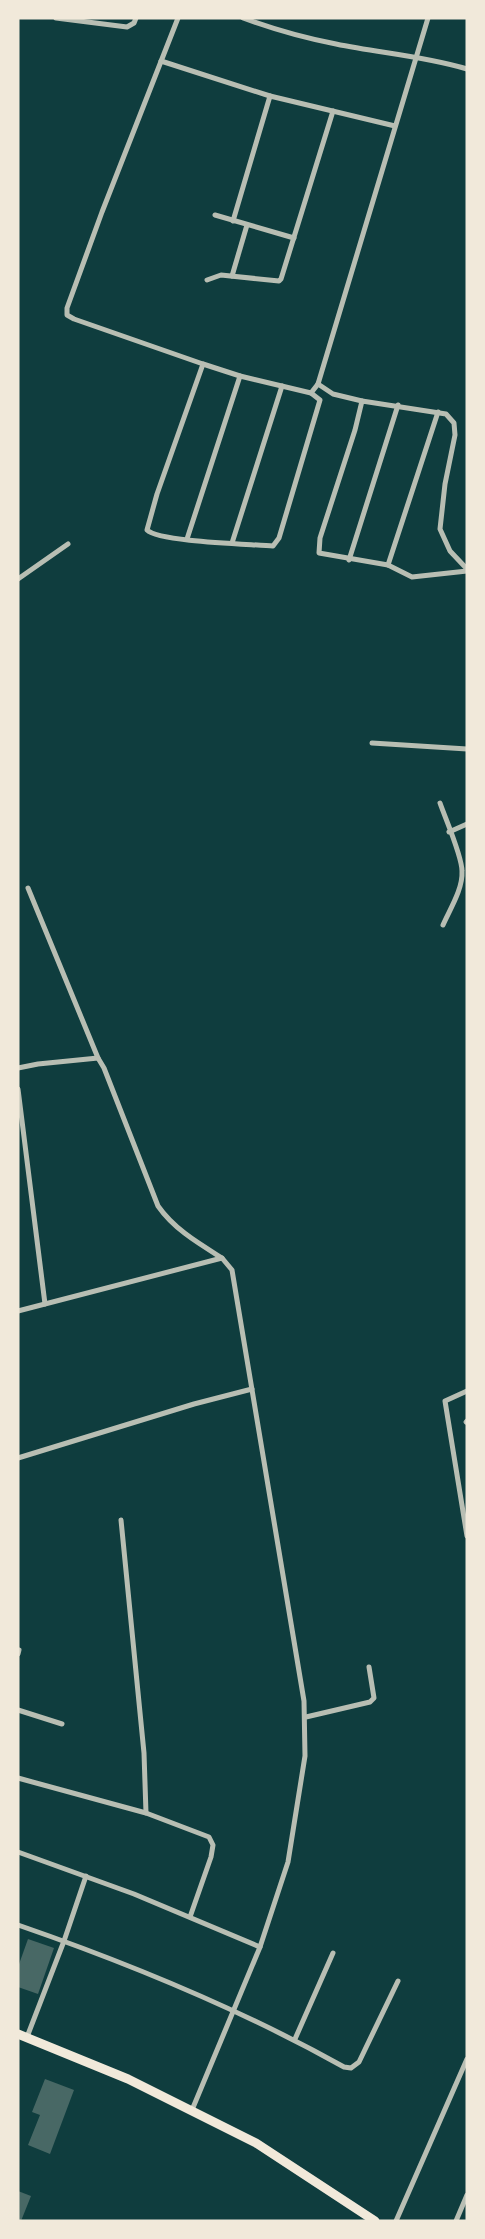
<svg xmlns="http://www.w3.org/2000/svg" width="485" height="2239" viewBox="0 0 485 2239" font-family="Signika,sans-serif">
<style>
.building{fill:#486865}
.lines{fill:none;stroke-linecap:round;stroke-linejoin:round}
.minor{stroke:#b8beb3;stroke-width:5}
.trunk{stroke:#f1e9da;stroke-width:9}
</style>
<rect width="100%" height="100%" fill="#0f3d3e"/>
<!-- building -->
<g class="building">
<polygon points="28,1939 54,1948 38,1994 18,1987 18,1967"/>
<polygon points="45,2079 74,2090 50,2154 28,2145 40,2115 32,2112"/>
<polygon points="18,2191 31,2196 21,2221 18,2221"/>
</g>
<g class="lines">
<!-- minor -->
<g class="minor">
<polyline points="56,18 127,27 134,23 136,18"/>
<polyline points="178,18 102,212 67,308 67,315 74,319 203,364"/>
<path d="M243,18C273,29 304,38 336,44C379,53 424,56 467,69"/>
<polyline points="161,61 270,96"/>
<polyline points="215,215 294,238"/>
<polyline points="233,221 270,96 395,126"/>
<polyline points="232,276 247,225"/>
<polyline points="207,280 221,275 279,281 281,279 333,111"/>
<path d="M203,364L240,376L311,393L320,400L279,538L273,546C251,544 159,542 147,530L157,494Z"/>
<polyline points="318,384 333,394 362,401"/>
<polyline points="311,393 318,384 428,18"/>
<polyline points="187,539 240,376"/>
<polyline points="232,543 282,386"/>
<polyline points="349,560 398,405"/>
<polyline points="388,565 438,412"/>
<polyline points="467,569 450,551 440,529 445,484 455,435 454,423 446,414 362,401 355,430 320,538 319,553 388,565 412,577 467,571"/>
<polyline points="18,579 68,544"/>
<polyline points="372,743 467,749"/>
<path d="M440,803C446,820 462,856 462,871C463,889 450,909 443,925"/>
<polyline points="449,832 467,824"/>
<polyline points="28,888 98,1058"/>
<path d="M18,1068L38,1064L98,1058L104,1068L158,1206C174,1229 198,1243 222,1258"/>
<polyline points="18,1089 45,1304"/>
<polyline points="18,1311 222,1258 232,1270 304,1701 305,1756 288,1862 260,1947 192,2110"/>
<polyline points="467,1391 445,1401 467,1536"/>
<polyline points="466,1422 467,1421"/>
<polyline points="18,1458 194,1404 252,1389"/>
<polyline points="121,1520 144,1753 146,1813"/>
<polyline points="18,1654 19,1650"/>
<polyline points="18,1710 62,1724"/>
<polyline points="306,1717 370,1702 374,1698 369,1667"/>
<polyline points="18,1778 146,1813 209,1837 213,1845 211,1857 190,1917"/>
<polyline points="18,1852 134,1894 260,1947"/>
<path d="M18,1925C128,1963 242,2010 344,2067L351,2068L359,2062L398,1981"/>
<polyline points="27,2037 64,1941 86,1876"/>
<polyline points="295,2039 333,1953"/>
<polyline points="396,2221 467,2059"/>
<polyline points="456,2221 467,2195"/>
</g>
<!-- trunk -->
<polyline class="trunk" points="18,2034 128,2079 256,2143 375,2221"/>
</g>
<!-- border -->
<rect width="485" height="2239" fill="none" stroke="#f1e9da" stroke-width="39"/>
</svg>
